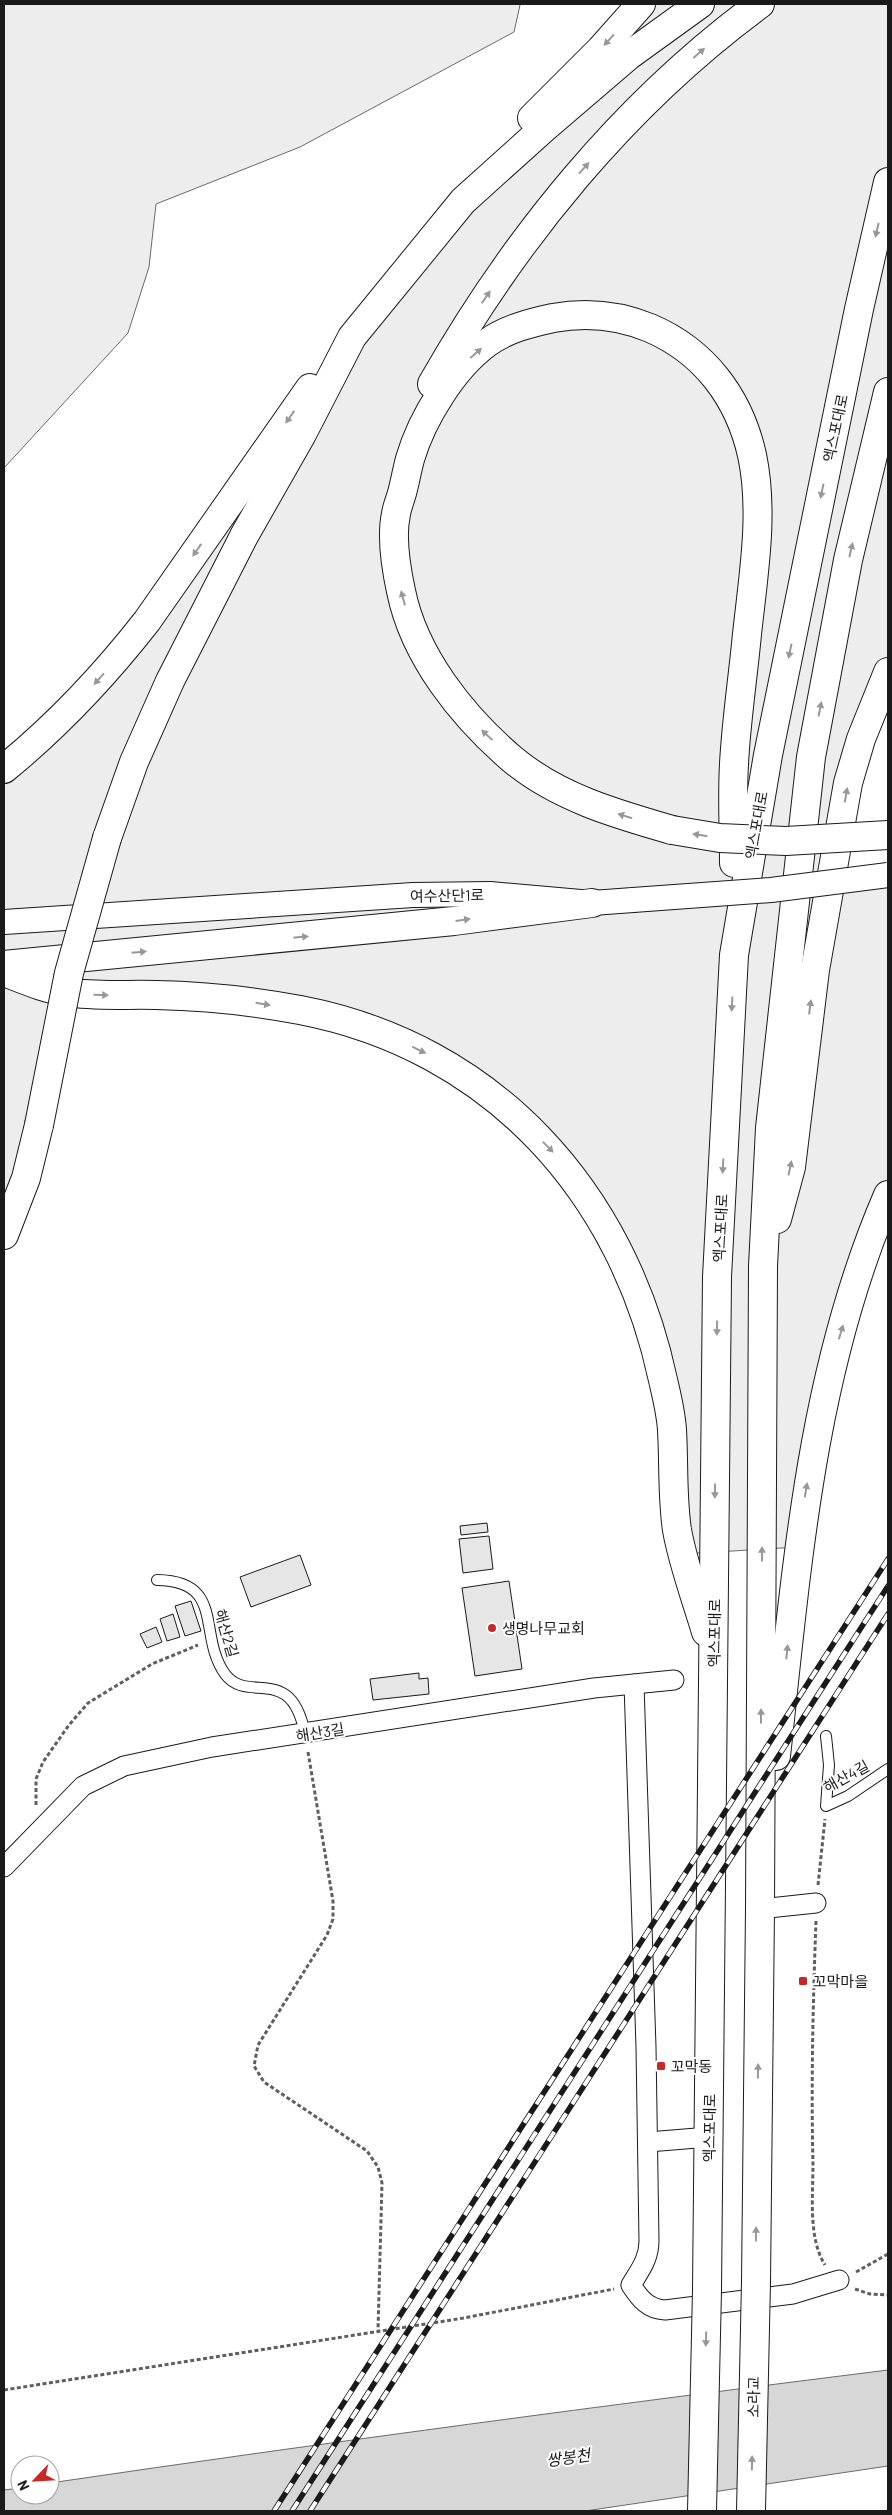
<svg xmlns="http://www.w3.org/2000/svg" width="892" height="2515" viewBox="0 0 892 2515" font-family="Barlow,'Noto Sans KR',sans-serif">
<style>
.built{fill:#ededed;stroke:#6a6a6a}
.water{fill:#d7d7d7;stroke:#6a6a6a}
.building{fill:#e6e6e6;stroke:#1a1a1a}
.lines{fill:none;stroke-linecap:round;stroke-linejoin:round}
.service-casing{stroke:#1a1a1a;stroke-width:12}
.minor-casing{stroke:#1a1a1a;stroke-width:21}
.tertiary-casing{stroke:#1a1a1a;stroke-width:26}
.trunk-casing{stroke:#1a1a1a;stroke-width:30}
.path{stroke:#5f5f5f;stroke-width:3;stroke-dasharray:4 2.5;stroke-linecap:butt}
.service{stroke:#fff;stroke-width:10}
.minor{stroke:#fff;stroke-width:19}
.tertiary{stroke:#fff;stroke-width:24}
.trunk{stroke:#fff;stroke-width:28}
.rail-casing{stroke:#1a1a1a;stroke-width:5.5}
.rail{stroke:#fff;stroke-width:4;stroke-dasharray:11;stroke-linecap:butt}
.tertiary-bridge-casing{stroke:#1a1a1a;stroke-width:26;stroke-linecap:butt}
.trunk-bridge-casing{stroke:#1a1a1a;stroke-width:30;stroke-linecap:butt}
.tertiary-bridge{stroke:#fff;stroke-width:24}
.trunk-bridge{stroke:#fff;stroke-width:28}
.oneway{fill:#989898}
.poi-dot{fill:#c62828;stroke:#fff;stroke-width:2}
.labels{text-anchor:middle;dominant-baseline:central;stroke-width:4;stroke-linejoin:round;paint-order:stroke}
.street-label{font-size:15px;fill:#1a1a1a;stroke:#fff}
.poi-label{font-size:15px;fill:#1a1a1a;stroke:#fff;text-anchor:start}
.water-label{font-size:16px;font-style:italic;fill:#1a1a1a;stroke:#fff}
</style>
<rect width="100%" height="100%" fill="#fff"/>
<!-- built -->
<g class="built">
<polygon points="4,4 518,4 520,5 514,32 300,147 156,204 149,267 128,333 4,468"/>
<polygon points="641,4 888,4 888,672 833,883 888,873 888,1195 798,1547 683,1554 639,1297 520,1119 352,1023 68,992 4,1235 4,769 33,745 499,154 553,94"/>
</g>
<!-- water -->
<path class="water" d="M888,2370V2466L585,2511H4V2490L20,2488V2495H50V2483C329,2442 608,2405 888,2370Z"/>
<!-- building -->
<g class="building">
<polygon points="487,1523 488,1532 461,1535 460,1526"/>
<polygon points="489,1536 493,1569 463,1573 459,1539"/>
<polygon points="300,1555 311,1585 251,1607 240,1577"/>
<polygon points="509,1581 522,1669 475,1676 462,1588"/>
<polygon points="191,1601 201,1631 185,1636 175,1606"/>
<polygon points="173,1614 180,1637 167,1641 160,1619"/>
<polygon points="156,1627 162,1642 147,1648 140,1634"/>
<polygon points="419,1673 419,1679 428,1678 429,1694 373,1700 370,1679"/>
</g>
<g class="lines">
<!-- service casing -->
<g class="service-casing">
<g id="service">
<path d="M157,1580C226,1581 197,1635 225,1674C248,1705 291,1662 305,1734"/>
<polyline points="826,1736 829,1765 826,1806 848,1796 888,1769"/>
</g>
</g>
<!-- minor casing -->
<g class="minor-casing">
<g id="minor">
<path d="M634,1684L646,2047L649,2241C649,2259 640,2270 631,2285C640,2299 648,2309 665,2310L793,2294L839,2280"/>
<polyline points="4,1867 83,1786 124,1766 212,1747 594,1688 674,1680"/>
<polyline points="760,1909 816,1903"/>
<polyline points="648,2142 709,2137"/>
</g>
</g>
<!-- tertiary casing -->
<g class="tertiary-casing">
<polyline id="tertiary" points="4,922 413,895 490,894 592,903 633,900"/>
</g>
<!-- trunk casing -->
<g class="trunk-casing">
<g id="trunk">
<polyline points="532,118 601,49 641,4"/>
<path d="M432,384C515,238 624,104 760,4"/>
<path d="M4,769C58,725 104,676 147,621L310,388"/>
<path d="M672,830C616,814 557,797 512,759C462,716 414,656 401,591C396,568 391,537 396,514C397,507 400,500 402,493C405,482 407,470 410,459C422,418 453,368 487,343C506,329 530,323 553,318C585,312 619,315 650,328C704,351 739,397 752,455C765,516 752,582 746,644C742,684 736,724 734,764C732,797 734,830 734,863"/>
<polyline points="107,838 134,762 170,681 244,536 302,434 352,337 463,201 544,128 628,56 700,4"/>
<polyline points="4,965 454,921 592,903"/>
<path d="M4,972C25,980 45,989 67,992C97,997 127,994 156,995C204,996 253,1001 300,1010C493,1047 623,1192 663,1380C667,1397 671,1413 672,1430C674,1463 672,1497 677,1530C683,1564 696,1598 706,1632"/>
<polyline points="777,1219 791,1167 815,970 848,783 861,739 888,672"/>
<polyline points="4,1235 26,1178 39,1125"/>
<path d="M776,1756C797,1566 811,1373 888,1195"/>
<polyline points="756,2282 760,1909 763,1266 770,1128 811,757 848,560 888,392"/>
<polyline points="707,2290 717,1277 734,955 768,755 859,309 888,182"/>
</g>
</g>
<!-- path -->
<g class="path">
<polyline points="308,1752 333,1901 333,1919 327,1935 258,2045 254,2066 264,2082 367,2151 378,2167 382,2183 378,2330"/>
<polyline points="36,1805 36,1779 43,1762 69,1725 88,1703 152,1664 198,1645"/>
<polyline points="818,1885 825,1819"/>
<path d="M816,1921C813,2002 811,2083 813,2165C813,2196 808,2238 825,2265"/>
<polyline points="856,2272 888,2254"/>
<polyline points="855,2289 870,2294 888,2295"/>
<polyline points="4,2390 464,2318 614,2289"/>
</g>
<!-- service -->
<use href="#service" class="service"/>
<!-- minor -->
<use href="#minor" class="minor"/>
<!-- tertiary -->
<use href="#tertiary" class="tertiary"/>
<!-- trunk -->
<use href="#trunk" class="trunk"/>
<!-- rail casing -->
<g class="rail-casing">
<g id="rail">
<polyline points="274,2511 888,1559"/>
<polyline points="292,2511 888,1586"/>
<polyline points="310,2511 888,1614"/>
</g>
</g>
<!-- rail -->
<use href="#rail" class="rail"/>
<!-- tertiary-bridge casing -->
<g class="tertiary-bridge-casing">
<polyline id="tertiary-bridge" points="633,900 771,890 888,875"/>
</g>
<!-- trunk-bridge casing -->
<g class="trunk-bridge-casing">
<g id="trunk-bridge">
<polyline points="672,830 720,838 786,841 888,835"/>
<polyline points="39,1125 69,973 107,838"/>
<polyline points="702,2511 707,2290"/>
<polyline points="751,2511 756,2282"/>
</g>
</g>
<!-- tertiary-bridge -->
<use href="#tertiary-bridge" class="tertiary-bridge"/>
<!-- trunk-bridge -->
<use href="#trunk-bridge" class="trunk-bridge"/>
</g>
<!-- one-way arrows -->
<defs><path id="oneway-solid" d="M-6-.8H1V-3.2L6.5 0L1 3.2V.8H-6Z" transform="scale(1.25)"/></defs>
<g class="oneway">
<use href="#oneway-solid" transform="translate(609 40) rotate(132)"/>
<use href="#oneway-solid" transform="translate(699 53) rotate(-41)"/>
<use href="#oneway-solid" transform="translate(584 168) rotate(-48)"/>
<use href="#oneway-solid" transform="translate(877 230) rotate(103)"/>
<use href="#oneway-solid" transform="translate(486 297) rotate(-56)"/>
<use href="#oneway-solid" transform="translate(476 353) rotate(-41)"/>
<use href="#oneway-solid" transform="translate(290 417) rotate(125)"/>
<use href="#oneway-solid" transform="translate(822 491) rotate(102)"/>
<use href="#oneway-solid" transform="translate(197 550) rotate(125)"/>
<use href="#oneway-solid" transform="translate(851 550) rotate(-77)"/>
<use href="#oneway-solid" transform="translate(403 598) rotate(-105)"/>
<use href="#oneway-solid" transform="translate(790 651) rotate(102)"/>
<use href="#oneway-solid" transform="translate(99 679) rotate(132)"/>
<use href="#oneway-solid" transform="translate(820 709) rotate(-79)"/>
<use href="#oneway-solid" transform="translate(487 735) rotate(-137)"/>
<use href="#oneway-solid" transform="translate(846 795) rotate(-80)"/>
<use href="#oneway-solid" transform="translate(625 816) rotate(-163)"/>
<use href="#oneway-solid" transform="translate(700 835) rotate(-171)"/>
<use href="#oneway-solid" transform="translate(463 920) rotate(-8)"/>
<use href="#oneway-solid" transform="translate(301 937) rotate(-6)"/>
<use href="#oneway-solid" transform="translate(139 952) rotate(-5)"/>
<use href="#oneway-solid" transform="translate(101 995) rotate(1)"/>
<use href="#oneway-solid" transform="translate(263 1004) rotate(9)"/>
<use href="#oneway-solid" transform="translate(732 1004) rotate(93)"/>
<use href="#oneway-solid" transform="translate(810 1007) rotate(-83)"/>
<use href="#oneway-solid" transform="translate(419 1050) rotate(26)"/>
<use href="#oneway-solid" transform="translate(548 1147) rotate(46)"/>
<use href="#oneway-solid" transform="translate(723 1166) rotate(93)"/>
<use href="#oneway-solid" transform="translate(790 1168) rotate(-78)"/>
<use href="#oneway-solid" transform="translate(717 1328) rotate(91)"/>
<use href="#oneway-solid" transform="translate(841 1332) rotate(-73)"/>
<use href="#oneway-solid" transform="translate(806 1490) rotate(-81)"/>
<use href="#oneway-solid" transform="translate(715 1491) rotate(91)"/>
<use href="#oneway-solid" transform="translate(762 1554) rotate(-90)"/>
<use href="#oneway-solid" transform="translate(787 1652) rotate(-84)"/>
<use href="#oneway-solid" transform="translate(761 1716) rotate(-90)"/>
<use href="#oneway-solid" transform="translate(758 2071) rotate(-89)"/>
<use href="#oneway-solid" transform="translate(756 2234) rotate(-89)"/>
<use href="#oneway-solid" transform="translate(706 2339) rotate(92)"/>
<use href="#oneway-solid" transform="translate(752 2463) rotate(-89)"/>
</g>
<!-- markers -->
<g class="poi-dot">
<circle cx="492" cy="1628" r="5"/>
<rect x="798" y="1976" width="10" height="10" rx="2.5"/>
<rect x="656" y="2061" width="10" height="10" rx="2.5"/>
</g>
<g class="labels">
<!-- street labels -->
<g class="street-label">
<text transform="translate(835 428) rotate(-78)">엑스포대로</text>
<text transform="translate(756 825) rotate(-80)">엑스포대로</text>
<text transform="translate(447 895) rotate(-1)">여수산단1로</text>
<text transform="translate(720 1228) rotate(-87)">엑스포대로</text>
<text transform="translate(227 1633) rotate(74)">해산2길</text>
<text transform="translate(714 1633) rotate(-89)">엑스포대로</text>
<text transform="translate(320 1732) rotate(-9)">해산3길</text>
<text transform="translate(846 1776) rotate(-29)">해산4길</text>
<text transform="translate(709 2128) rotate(-89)">엑스포대로</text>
<text transform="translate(753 2397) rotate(-89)">소라교</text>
</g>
<!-- poi labels -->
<g class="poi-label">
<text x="502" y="1628">생명나무교회</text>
<text x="813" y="1981">꼬막마을</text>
<text x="671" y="2066">꼬막동</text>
</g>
<!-- water labels -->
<g class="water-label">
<text transform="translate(568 2457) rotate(-8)">쌍봉천</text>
</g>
</g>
<!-- border -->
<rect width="892" height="2515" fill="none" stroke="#1a1a1a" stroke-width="10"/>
<!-- north arrow -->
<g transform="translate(35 2480) rotate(245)"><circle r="24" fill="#ffffff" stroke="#a3a3a3"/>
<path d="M0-4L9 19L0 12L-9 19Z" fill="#c62828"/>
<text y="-8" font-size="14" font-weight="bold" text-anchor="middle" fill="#1a1a1a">N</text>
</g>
</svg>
